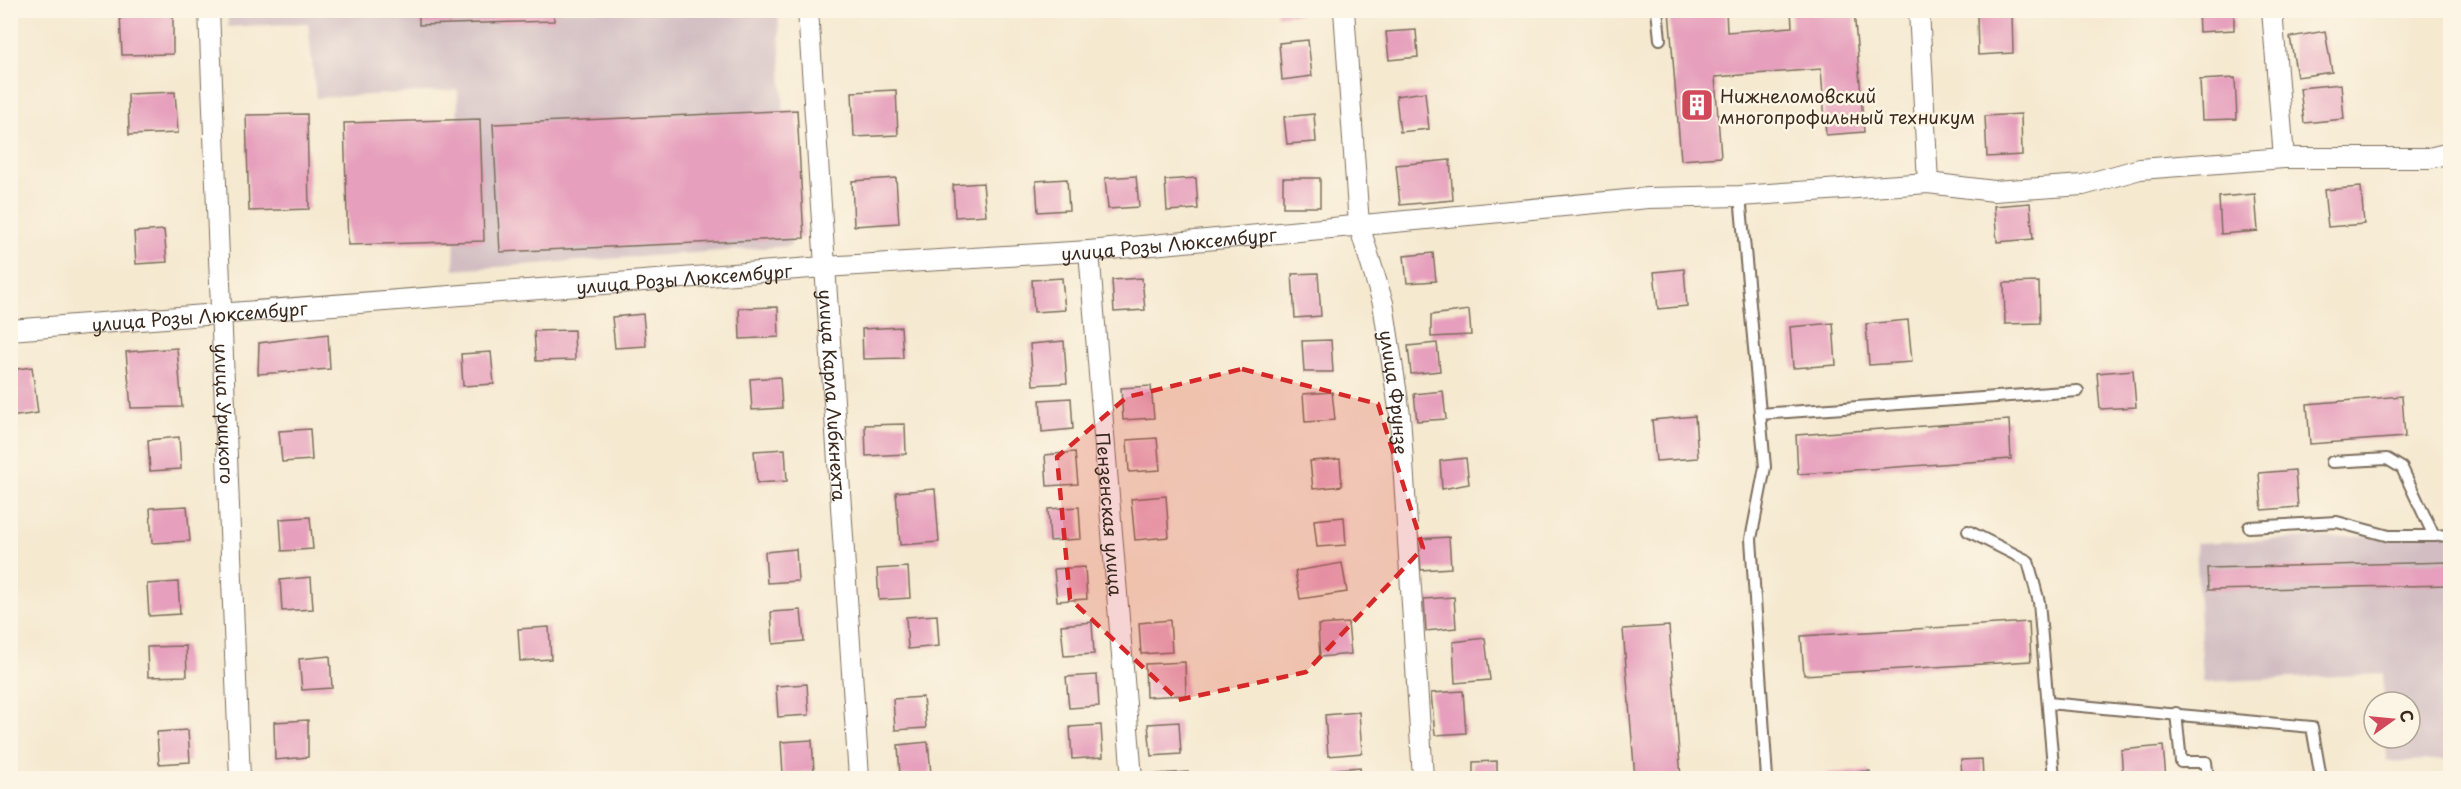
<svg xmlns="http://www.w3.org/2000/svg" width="2461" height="789" viewBox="0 0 2461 789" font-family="'Playpen Sans',sans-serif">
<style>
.industrial{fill:#d2bec2}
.building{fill:#e69fbc}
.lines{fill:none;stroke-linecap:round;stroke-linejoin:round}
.service-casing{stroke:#7c6d5c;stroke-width:14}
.minor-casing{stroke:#7c6d5c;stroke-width:22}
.service{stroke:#fff;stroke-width:10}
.minor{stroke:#fff;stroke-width:20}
.marked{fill:#d62828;fill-opacity:0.2;stroke:#d62828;stroke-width:4.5;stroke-dasharray:12 8;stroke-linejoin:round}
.labels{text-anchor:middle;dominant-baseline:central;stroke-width:5;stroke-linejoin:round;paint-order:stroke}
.poi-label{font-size:18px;fill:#3b2a1e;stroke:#fcf5e5;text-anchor:start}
.street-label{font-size:18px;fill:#3b2a1e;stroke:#fcf5e5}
</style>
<rect width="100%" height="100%" fill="#fcf5e5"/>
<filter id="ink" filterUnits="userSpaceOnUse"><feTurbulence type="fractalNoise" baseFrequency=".0167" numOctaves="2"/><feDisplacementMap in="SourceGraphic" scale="12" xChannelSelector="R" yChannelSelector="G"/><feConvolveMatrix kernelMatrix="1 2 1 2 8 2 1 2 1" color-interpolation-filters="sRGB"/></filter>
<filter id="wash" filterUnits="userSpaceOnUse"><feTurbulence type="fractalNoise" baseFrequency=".008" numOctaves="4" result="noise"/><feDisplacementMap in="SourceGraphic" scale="24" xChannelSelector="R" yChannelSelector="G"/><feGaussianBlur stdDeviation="1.35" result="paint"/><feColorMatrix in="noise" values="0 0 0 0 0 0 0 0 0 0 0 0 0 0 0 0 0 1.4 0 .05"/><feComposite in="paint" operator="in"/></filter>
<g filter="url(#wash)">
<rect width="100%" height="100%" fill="#f5e9d0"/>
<!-- industrial -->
<g class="industrial">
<polygon points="228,11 778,11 791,246 454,270 458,90 316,98 308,23 228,27"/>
<polygon points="2450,532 2450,759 2387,762 2386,738 2410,738 2410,702 2384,702 2383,674 2203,682 2196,543"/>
</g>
<g id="blocks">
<!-- building -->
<g class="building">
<polygon points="419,10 554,10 554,21 419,25"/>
<polygon points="1277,10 1307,10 1307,13 1278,16"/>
<polygon points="1669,10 1726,10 1727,32 1792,27 1791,10 1854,10 1864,132 1826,135 1821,69 1715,77 1721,157 1681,160"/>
<polygon points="2198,10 2234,10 2234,30 2199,32"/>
<polygon points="2012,13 2013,53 1978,55 1977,14"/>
<polygon points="173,14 173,54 122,55 120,15"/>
<polygon points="1416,30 1418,57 1389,60 1386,32"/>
<polygon points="2325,31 2332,72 2297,77 2290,37"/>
<polygon points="1308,40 1312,76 1282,80 1279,43"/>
<polygon points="2235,78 2237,119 2202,120 2200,80"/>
<polygon points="2341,84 2344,119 2304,123 2300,88"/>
<polygon points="896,90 898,135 854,137 852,92"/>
<polygon points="175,92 178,133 129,135 128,94"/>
<polygon points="1425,92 1429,129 1400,132 1396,96"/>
<polygon points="797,110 804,238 500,252 493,124"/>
<polygon points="307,114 309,209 249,211 246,115"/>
<polygon points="1314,114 1316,142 1287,144 1284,117"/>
<polygon points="2021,114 2022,155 1987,157 1985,116"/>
<polygon points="480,119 484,241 348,245 344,123"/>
<polygon points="1450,160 1453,200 1400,205 1396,165"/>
<polygon points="1136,176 1139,207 1108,209 1105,178"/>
<polygon points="896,178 899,223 854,226 852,181"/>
<polygon points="1196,178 1198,209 1167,211 1165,180"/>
<rect x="1283" y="178" width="37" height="29"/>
<polygon points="1067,179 1069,210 1038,212 1036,181"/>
<polygon points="983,183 986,215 955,217 953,185"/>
<polygon points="2361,187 2364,224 2328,227 2324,190"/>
<polygon points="2255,194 2258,231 2221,234 2219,197"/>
<polygon points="2030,203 2033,239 1997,242 1994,206"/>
<polygon points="164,230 167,262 136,264 134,232"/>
<polygon points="1433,253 1436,281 1407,283 1404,256"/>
<polygon points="1684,269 1687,306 1658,309 1654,272"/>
<polygon points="1318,273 1321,316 1295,318 1292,274"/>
<polygon points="1062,278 1065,310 1034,312 1032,280"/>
<polygon points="1142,278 1145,310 1114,312 1112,280"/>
<polygon points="2039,282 2040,323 2005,324 2004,283"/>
<polygon points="778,307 779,337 740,339 739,308"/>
<polygon points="1469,310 1471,335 1431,337 1431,315"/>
<polygon points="643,314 646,346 615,348 612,317"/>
<polygon points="1908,320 1912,362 1869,365 1866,324"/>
<polygon points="1833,323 1836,365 1793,368 1790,327"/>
<polygon points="901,327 903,358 863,359 862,329"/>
<polygon points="574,330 575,360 536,361 534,331"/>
<polygon points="328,334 330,369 258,374 259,343"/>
<polygon points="1331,340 1333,372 1304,372 1302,341"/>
<polygon points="1064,341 1067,383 1033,385 1030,344"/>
<polygon points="1437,343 1440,371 1411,374 1408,346"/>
<polygon points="177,348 182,407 131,408 126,352"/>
<polygon points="491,352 494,384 463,386 461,354"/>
<polygon points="32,367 38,413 10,417 10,370"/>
<polygon points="2133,370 2136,407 2100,409 2097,373"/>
<polygon points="780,377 782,408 752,410 750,379"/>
<polygon points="1151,386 1154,418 1123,420 1121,388"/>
<polygon points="1443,391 1446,419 1417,421 1414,394"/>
<polygon points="1332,392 1335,420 1305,422 1303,394"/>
<polygon points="2402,396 2405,437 2310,444 2307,404"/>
<polygon points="1071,398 1073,429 1042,432 1040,400"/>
<polygon points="1695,416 1698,458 1656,461 1652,420"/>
<polygon points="2009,420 2011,459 1798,474 1796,435"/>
<polygon points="905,424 906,454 866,456 865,425"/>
<polygon points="310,429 312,460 282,462 279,431"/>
<polygon points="179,437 181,469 150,471 148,440"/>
<polygon points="1157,438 1160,470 1129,472 1127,440"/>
<polygon points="785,449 787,481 757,483 754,451"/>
<polygon points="1075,452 1078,484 1047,486 1045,455"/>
<polygon points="1466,458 1469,484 1442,489 1440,461"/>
<polygon points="1340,459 1342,486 1313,489 1310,461"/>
<polygon points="2295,470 2298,507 2262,510 2259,473"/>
<polygon points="935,489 939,542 900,545 896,492"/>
<polygon points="1166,496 1169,537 1135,540 1131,499"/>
<polygon points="187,506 190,541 152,543 150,508"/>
<polygon points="1079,507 1081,539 1050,541 1048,509"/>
<polygon points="310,517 313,549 282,551 280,519"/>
<polygon points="1344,517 1346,545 1317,547 1314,520"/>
<polygon points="1449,537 1451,568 1421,570 1418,539"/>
<polygon points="796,549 798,581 767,583 765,552"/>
<polygon points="2450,562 2450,585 2208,590 2207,568"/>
<polygon points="1342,563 1347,592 1300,599 1295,571"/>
<polygon points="908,567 910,598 879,600 877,569"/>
<polygon points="1085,567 1087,599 1057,601 1054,569"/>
<polygon points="311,577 313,609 282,611 280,580"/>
<polygon points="178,582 180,614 149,616 147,584"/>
<polygon points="1454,597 1456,628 1426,631 1424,599"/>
<polygon points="801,610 804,641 773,644 771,612"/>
<polygon points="937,615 939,646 908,649 906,617"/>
<polygon points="1170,620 1172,652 1141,654 1139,623"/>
<polygon points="1092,622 1094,654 1064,656 1061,625"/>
<polygon points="2029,622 2031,661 1804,675 1801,636"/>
<polygon points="1348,623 1351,654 1320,657 1318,625"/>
<polygon points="1669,626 1681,778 1635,778 1623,629"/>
<polygon points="549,627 551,659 520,661 518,629"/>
<polygon points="1485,638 1490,680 1455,683 1453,642"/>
<polygon points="186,646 187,676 148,677 147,647"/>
<polygon points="330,656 332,688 302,690 299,659"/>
<polygon points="1185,662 1186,695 1146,697 1145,664"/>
<polygon points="1097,675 1099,706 1069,708 1066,677"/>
<polygon points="807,684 809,715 778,717 776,686"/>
<polygon points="1463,691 1466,733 1435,735 1431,693"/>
<polygon points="923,697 926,728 895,730 893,699"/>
<polygon points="1359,712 1362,753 1328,756 1325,715"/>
<polygon points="308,720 308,757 275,760 274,722"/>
<polygon points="1179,722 1181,754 1151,756 1148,724"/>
<polygon points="1101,725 1103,757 1072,759 1070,727"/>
<polygon points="188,730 190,762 159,764 157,732"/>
<polygon points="812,740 814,771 783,774 781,742"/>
<polygon points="928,742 931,774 900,776 898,745"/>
<polygon points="2163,746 2166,778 2123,778 2121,750"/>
<polygon points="1982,759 1983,778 1962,778 1961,760"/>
<polygon points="1497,761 1497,778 1473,778 1473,762"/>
<polygon points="1360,767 1361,778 1337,778 1337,769"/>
<polygon points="1870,771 1870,778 1828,778 1827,773"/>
<polygon points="1188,772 1188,778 1158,778 1157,774"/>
</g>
</g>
</g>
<g filter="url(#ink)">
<use href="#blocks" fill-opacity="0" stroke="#7c6d5c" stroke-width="1.5"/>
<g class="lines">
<!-- service casing -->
<g class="service-casing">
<g id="service">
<polyline points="1657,10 1660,39"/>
<polyline points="1740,196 1765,467 1751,539 1767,778"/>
<polyline points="1760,414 2078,391"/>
<polyline points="2332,462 2387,459 2402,468 2434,536 2450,535"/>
<polyline points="2249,527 2337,522 2389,536 2434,536"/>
<polyline points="1968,531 2028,561 2039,602 2054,778"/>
<polyline points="2048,703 2312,727 2321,778"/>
<polyline points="2176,713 2181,762 2206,762 2208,778"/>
</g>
</g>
<!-- minor casing -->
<g class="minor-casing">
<g id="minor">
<path id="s1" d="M209,10L240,778"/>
<path id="s2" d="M808,10L859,778"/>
<path id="s3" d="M1344,10L1359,225L1383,303L1400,415L1423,778"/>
<polyline points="1919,10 1928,183"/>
<polyline points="2272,10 2284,158"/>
<path id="s4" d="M1089,251L1132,778"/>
<path id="s5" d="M10,330L824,267L1089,251L1648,198L1740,196L1928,183L1994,191L2083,185L2140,169L2284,158H2429L2450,153"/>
</g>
</g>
<!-- service -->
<use href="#service" class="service"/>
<!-- minor -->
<use href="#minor" class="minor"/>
</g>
</g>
<!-- marked area -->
<path class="marked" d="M1242,369L1378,404L1423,548L1306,672L1178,700L1070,599L1057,457L1127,397Z"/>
<!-- icons -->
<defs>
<g id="building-square" transform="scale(1.725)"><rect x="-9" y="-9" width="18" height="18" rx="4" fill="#d1495b" stroke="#fcf5e5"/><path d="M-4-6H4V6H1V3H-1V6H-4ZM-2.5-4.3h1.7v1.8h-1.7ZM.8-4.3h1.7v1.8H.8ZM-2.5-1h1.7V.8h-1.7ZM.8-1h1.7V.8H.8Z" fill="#fff"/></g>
</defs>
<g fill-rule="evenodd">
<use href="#building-square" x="1697" y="105"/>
</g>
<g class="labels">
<!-- poi labels -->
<g class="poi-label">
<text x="1720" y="95">Нижнеломовский<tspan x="1720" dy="21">многопрофильный техникум</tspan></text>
</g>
<!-- street labels -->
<g class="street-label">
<text stroke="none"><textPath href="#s5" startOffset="1162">улица Розы Люксембург</textPath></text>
<text stroke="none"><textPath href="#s5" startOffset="676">улица Розы Люксембург</textPath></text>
<text stroke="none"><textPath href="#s5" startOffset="190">улица Розы Люксембург</textPath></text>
<text stroke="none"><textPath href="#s3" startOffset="387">улица Фрунзе</textPath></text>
<text stroke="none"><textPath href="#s2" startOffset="386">улица Карла Либкнехта</textPath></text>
<text stroke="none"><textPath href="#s1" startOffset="404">улица Урицкого</textPath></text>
<text stroke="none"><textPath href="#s4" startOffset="264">Пензенская улица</textPath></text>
</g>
</g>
<!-- margin -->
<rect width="2461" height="789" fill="none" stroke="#fcf5e5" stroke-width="36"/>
<!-- north arrow -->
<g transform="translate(2392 720) rotate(75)"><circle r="28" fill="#fcf5e5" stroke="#afa495" stroke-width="1.5"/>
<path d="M0-4.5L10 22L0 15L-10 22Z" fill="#d1495b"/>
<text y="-9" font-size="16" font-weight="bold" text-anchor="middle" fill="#3b2a1e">С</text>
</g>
</svg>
